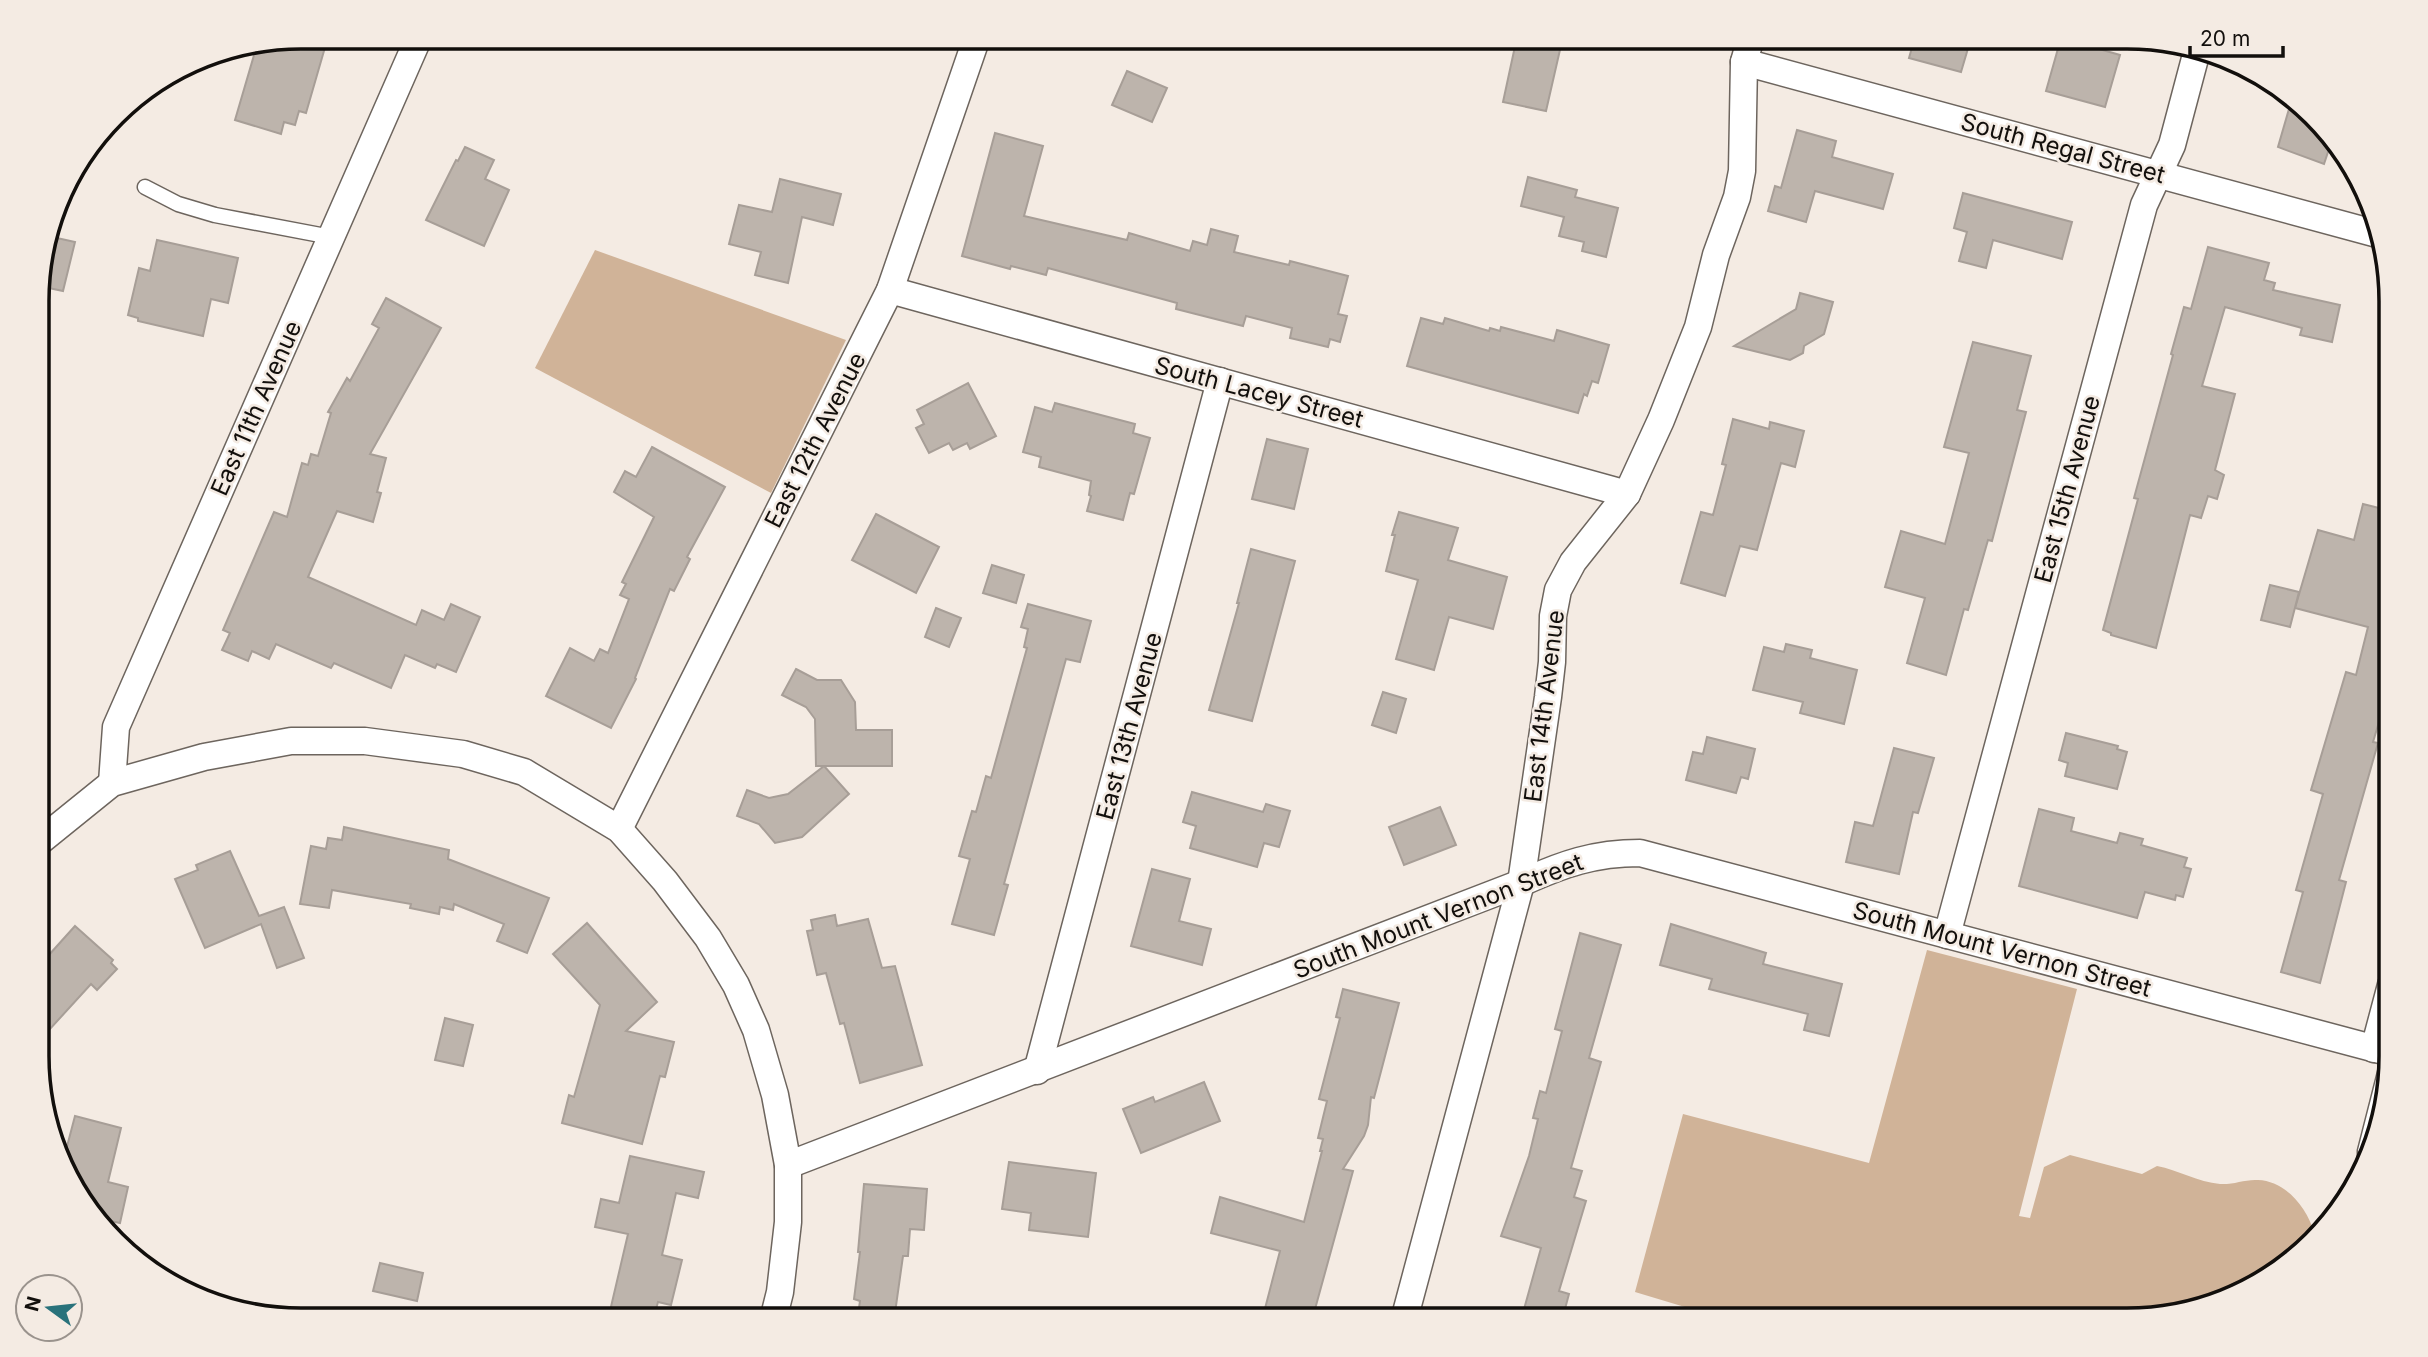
<svg xmlns="http://www.w3.org/2000/svg" width="2428" height="1357" viewBox="0 0 2428 1357" font-family="Inter,sans-serif">
<style>
.green{fill:#d0b398}
.building{fill:#bdb4ac;stroke:#a79e97;stroke-width:2}
.lines{fill:none;stroke-linecap:round;stroke-linejoin:round}
.lane-casing{stroke:#6d655e;stroke-width:17}
.street-casing{stroke:#6d655e;stroke-width:29}
.lane{stroke:#fff;stroke-width:14}
.street{stroke:#fff;stroke-width:26}
.labels{text-anchor:middle;dominant-baseline:central;stroke-width:5;stroke-linejoin:round;paint-order:stroke}
.street-label{font-size:24px;fill:#120f0c;stroke:#f4ebe3}
.rim{fill:none;stroke:#120f0c;stroke-width:3.5}
</style>
<rect width="100%" height="100%" fill="#f4ebe3"/>
<!-- green -->
<g class="green">
<polygon points="595,250 846,340 771,493 535,368"/>
<path d="M1927,950L2077,989L2019,1216L2030,1218L2044,1167L2070,1155L2142,1174L2157,1166C2178,1170 2198,1182 2220,1184C2233,1185 2245,1179 2258,1180C2286,1181 2307,1208 2314,1232L2274,1276L2212,1306L2144,1320H1728L1635,1292L1683,1114L1869,1163Z"/>
</g>
<!-- building -->
<g class="building">
<polygon points="301,37 328,37 306,113 299,111 295,125 284,122 281,134 235,120 257,45"/>
<polygon points="1517,37 1543,37 1562,41 1546,111 1503,102"/>
<polygon points="1915,37 1956,37 1955,42 1969,45 1961,72 1909,58"/>
<polygon points="2061,38 2120,55 2105,107 2046,91"/>
<polygon points="1127,71 1167,88 1152,122 1112,105"/>
<polygon points="2291,102 2332,140 2324,164 2278,147"/>
<polygon points="1797,130 1836,141 1832,157 1893,174 1883,209 1815,191 1806,222 1768,211 1775,186 1781,188"/>
<polygon points="995,133 1043,146 1024,216 1127,240 1129,233 1190,251 1193,241 1207,245 1211,229 1238,236 1234,252 1289,265 1290,261 1348,276 1338,314 1347,316 1340,342 1330,339 1328,347 1290,338 1292,328 1246,316 1243,326 1176,309 1177,303 1048,268 1046,275 1011,266 1010,269 962,256"/>
<polygon points="465,147 494,160 485,179 509,190 484,246 426,220 456,160 458,161"/>
<polygon points="1528,177 1577,190 1575,197 1618,208 1606,257 1582,251 1584,242 1559,236 1564,217 1521,206"/>
<polygon points="780,179 841,194 833,225 802,217 788,283 755,275 761,252 729,244 739,205 772,212"/>
<polygon points="1963,193 2072,222 2062,259 1993,240 1986,268 1959,261 1967,232 1954,228"/>
<polygon points="48,236 75,242 63,291 39,286 39,267"/>
<polygon points="157,240 238,258 228,303 211,299 203,336 138,321 138,318 128,315 139,268 150,271"/>
<polygon points="2208,247 2269,263 2264,280 2275,283 2273,290 2340,305 2332,342 2300,335 2302,328 2225,307 2202,386 2235,394 2215,470 2224,475 2217,499 2208,496 2201,518 2190,515 2156,648 2111,635 2111,633 2103,630 2138,499 2134,498 2173,355 2171,354 2184,307 2191,309"/>
<polygon points="1800,293 1833,302 1824,334 1804,346 1803,353 1790,360 1734,346 1796,309"/>
<polygon points="386,298 441,328 370,454 386,458 377,492 381,493 373,522 337,511 308,577 416,625 422,610 444,620 451,604 480,617 456,672 437,664 435,668 405,655 391,688 334,663 331,668 276,644 269,659 252,651 248,661 222,650 230,633 223,630 274,512 287,517 302,463 308,465 311,454 318,456 331,413 328,412 347,378 350,381 379,328 372,324"/>
<polygon points="1421,318 1443,324 1445,318 1489,331 1490,328 1500,331 1501,327 1554,341 1557,330 1609,345 1598,383 1592,381 1587,396 1584,394 1578,413 1407,366"/>
<polygon points="1973,342 2031,356 2017,410 2026,412 1992,541 1988,540 1968,610 1964,609 1946,675 1907,663 1925,598 1885,587 1901,531 1945,544 1969,453 1944,447"/>
<polygon points="968,383 996,436 970,449 967,443 953,450 949,443 929,453 916,428 924,424 917,410"/>
<polygon points="1055,403 1135,424 1133,433 1150,438 1134,494 1130,493 1123,520 1087,511 1091,496 1089,495 1091,481 1039,467 1041,457 1023,452 1035,407 1052,412"/>
<polygon points="1733,419 1769,429 1770,422 1804,431 1795,467 1781,463 1757,550 1740,546 1725,596 1681,583 1701,512 1713,515 1726,465 1722,464"/>
<polygon points="1267,439 1308,449 1294,509 1252,499"/>
<polygon points="652,447 725,487 687,557 690,559 674,591 670,589 635,678 636,679 611,728 546,696 570,648 594,661 600,649 608,653 629,599 620,595 626,584 622,582 654,517 614,492 625,471 636,477"/>
<polygon points="2363,504 2391,511 2391,682 2373,742 2378,743 2339,880 2346,882 2320,983 2281,972 2303,892 2296,890 2323,794 2311,790 2346,672 2356,675 2368,627 2295,608 2318,530 2354,540"/>
<polygon points="1399,512 1458,528 1448,560 1507,577 1493,629 1449,617 1434,670 1396,659 1418,580 1386,571 1395,535 1392,535"/>
<polygon points="876,514 939,547 916,593 852,560"/>
<polygon points="1251,549 1295,561 1252,721 1209,710 1239,603 1237,603"/>
<polygon points="992,565 1024,575 1016,603 983,593"/>
<polygon points="2270,585 2299,592 2290,627 2261,620"/>
<polygon points="1028,604 1091,621 1080,662 1066,659 1004,884 1008,885 994,935 952,924 970,859 959,856 972,811 976,812 986,776 991,778 1027,648 1024,647 1028,629 1021,627"/>
<polygon points="936,608 961,618 949,647 925,637"/>
<polygon points="1786,644 1812,650 1810,658 1857,670 1844,724 1800,713 1803,702 1753,690 1764,647 1784,652"/>
<polygon points="796,669 817,680 841,680 855,702 856,730 892,730 892,766 824,766 849,794 802,837 775,843 759,824 737,816 747,790 769,798 788,794 824,766 816,766 815,719 806,707 782,695"/>
<polygon points="1383,692 1406,699 1396,733 1372,725"/>
<polygon points="2066,733 2118,746 2117,749 2127,752 2117,789 2065,776 2068,763 2059,760"/>
<polygon points="1707,737 1755,749 1748,779 1741,777 1736,793 1686,780 1693,752 1703,754"/>
<polygon points="1894,748 1934,758 1918,813 1913,812 1899,874 1846,862 1855,822 1873,826"/>
<polygon points="1192,792 1263,812 1266,804 1290,811 1279,847 1264,843 1257,867 1190,848 1196,826 1183,822"/>
<polygon points="1440,807 1456,845 1404,865 1389,827"/>
<polygon points="2039,809 2074,818 2071,831 2117,843 2120,833 2143,839 2141,845 2187,858 2184,867 2191,869 2183,897 2176,895 2175,900 2145,892 2137,918 2019,886"/>
<polygon points="344,827 449,850 448,859 549,898 527,953 497,941 504,924 454,904 453,910 440,907 439,914 410,908 411,904 332,890 329,908 300,904 311,846 326,849 328,838 342,840"/>
<polygon points="230,851 259,916 284,907 304,958 277,968 261,924 205,948 175,879 198,870 196,865"/>
<polygon points="1152,869 1190,879 1179,921 1211,929 1202,965 1131,946"/>
<polygon points="835,915 837,926 868,919 882,968 895,966 922,1065 860,1083 844,1023 840,1024 826,973 817,975 807,931 813,930 811,920"/>
<polygon points="587,923 657,1002 626,1031 674,1042 665,1077 660,1076 642,1144 562,1123 569,1095 574,1097 600,1005 553,954"/>
<polygon points="1671,924 1766,953 1763,964 1842,984 1829,1036 1804,1030 1808,1014 1709,989 1712,979 1660,965"/>
<polygon points="75,926 113,960 111,963 117,969 97,990 91,984 39,1041 39,966"/>
<polygon points="1580,933 1621,945 1589,1058 1601,1062 1571,1168 1582,1171 1574,1197 1586,1201 1559,1291 1569,1294 1562,1320 1521,1320 1541,1248 1501,1236 1529,1156 1538,1119 1533,1118 1540,1091 1546,1093 1562,1031 1555,1029"/>
<polygon points="1343,989 1399,1003 1374,1098 1371,1097 1368,1125 1364,1136 1343,1169 1353,1171 1312,1320 1262,1320 1280,1251 1211,1233 1220,1197 1304,1222 1322,1151 1320,1151 1323,1139 1318,1138 1327,1101 1319,1099 1340,1018 1336,1017"/>
<polygon points="445,1018 473,1025 463,1066 435,1060"/>
<polygon points="1204,1082 1220,1121 1141,1153 1123,1109 1153,1097 1155,1102"/>
<polygon points="75,1116 121,1128 108,1182 128,1187 120,1223 97,1218 81,1203 64,1158"/>
<polygon points="630,1156 704,1172 698,1198 676,1193 662,1255 682,1260 671,1305 658,1302 653,1320 610,1311 628,1234 595,1227 601,1199 619,1203"/>
<polygon points="1009,1162 1096,1173 1088,1237 1029,1230 1031,1213 1002,1209"/>
<polygon points="864,1184 927,1189 924,1230 910,1229 908,1256 903,1256 894,1320 858,1315 860,1301 854,1299 860,1252 858,1252"/>
<polygon points="380,1263 423,1273 417,1301 373,1291"/>
</g>
<g class="lines">
<!-- lane casing -->
<g class="lane-casing">
<g id="lane">
<polyline points="145,187 178,204 215,215 331,237"/>
<polyline points="2365,1158 2365,1151 2390,1053"/>
</g>
</g>
<!-- street casing -->
<g class="street-casing">
<g id="street">
<polyline points="1744,62 2381,235"/>
<polyline points="890,290 1627,494"/>
<polyline points="112,783 116,727 419,37"/>
<polyline points="619,829 890,290 977,37"/>
<polyline points="39,842 112,783 204,757 291,741 365,741 463,754 524,772 619,829 665,881 708,938 736,985 756,1030 775,1095 788,1165 788,1222 780,1292 773,1320"/>
<polyline points="1947,935 2144,205 2172,145 2198,47"/>
<polyline points="2374,1049 2391,985"/>
<polyline points="1037,1071 1220,381"/>
<path d="M788,1165L1521,883C1563,864 1594,853 1640,853L2391,1053"/>
<polyline points="1404,1320 1521,883 1548,697 1552,662 1553,616 1558,590 1573,562 1627,494 1661,420 1698,327 1716,255 1737,197 1742,171 1744,62 1751,37"/>
</g>
</g>
<!-- lane -->
<use href="#lane" class="lane"/>
<!-- street -->
<use href="#street" class="street"/>
</g>
<g class="labels">
<!-- street labels -->
<g class="street-label">
<text transform="translate(2063 148) rotate(15)">South Regal Street</text>
<text transform="translate(1259 392) rotate(15)">South Lacey Street</text>
<text transform="translate(256 408) rotate(-66)">East 11th Avenue</text>
<text transform="translate(815 440) rotate(-63)">East 12th Avenue</text>
<text transform="translate(2067 489) rotate(-75)">East 15th Avenue</text>
<text transform="translate(1544 706) rotate(-83)">East 14th Avenue</text>
<text transform="translate(1129 726) rotate(-75)">East 13th Avenue</text>
<text transform="translate(1438 916) rotate(-21)">South Mount Vernon Street</text>
<text transform="translate(2002 949) rotate(15)">South Mount Vernon Street</text>
</g>
</g>
<!-- crop -->
<path d="M0 0H2428V1357H0ZM301 49H2127A252 252 0 0 1 2379 301V1056A252 252 0 0 1 2127 1308H301A252 252 0 0 1 49 1056V301A252 252 0 0 1 301 49Z" fill="#f4ebe3" fill-rule="evenodd"/>
<path class="rim" d="M301 49H2127A252 252 0 0 1 2379 301V1056A252 252 0 0 1 2127 1308H301A252 252 0 0 1 49 1056V301A252 252 0 0 1 301 49Z"/>
<!-- north arrow -->
<g transform="translate(49 1308) rotate(285)"><circle r="33" fill="#f4ebe3" stroke="#9a938d" stroke-width="2"/>
<path d="M0-5L12 26L0 18L-12 26Z" fill="#29727b"/>
<text y="-10" font-size="19" font-weight="bold" text-anchor="middle" fill="#120f0c">N</text>
</g>
<!-- scale -->
<path d="M2190 46v10h93v-10" fill="none" stroke="#120f0c" stroke-width="3.5"/>
<text x="2200" y="46" font-size="21" fill="#120f0c" stroke="#f4ebe3" stroke-width="5" paint-order="stroke">20 m</text>
</svg>
